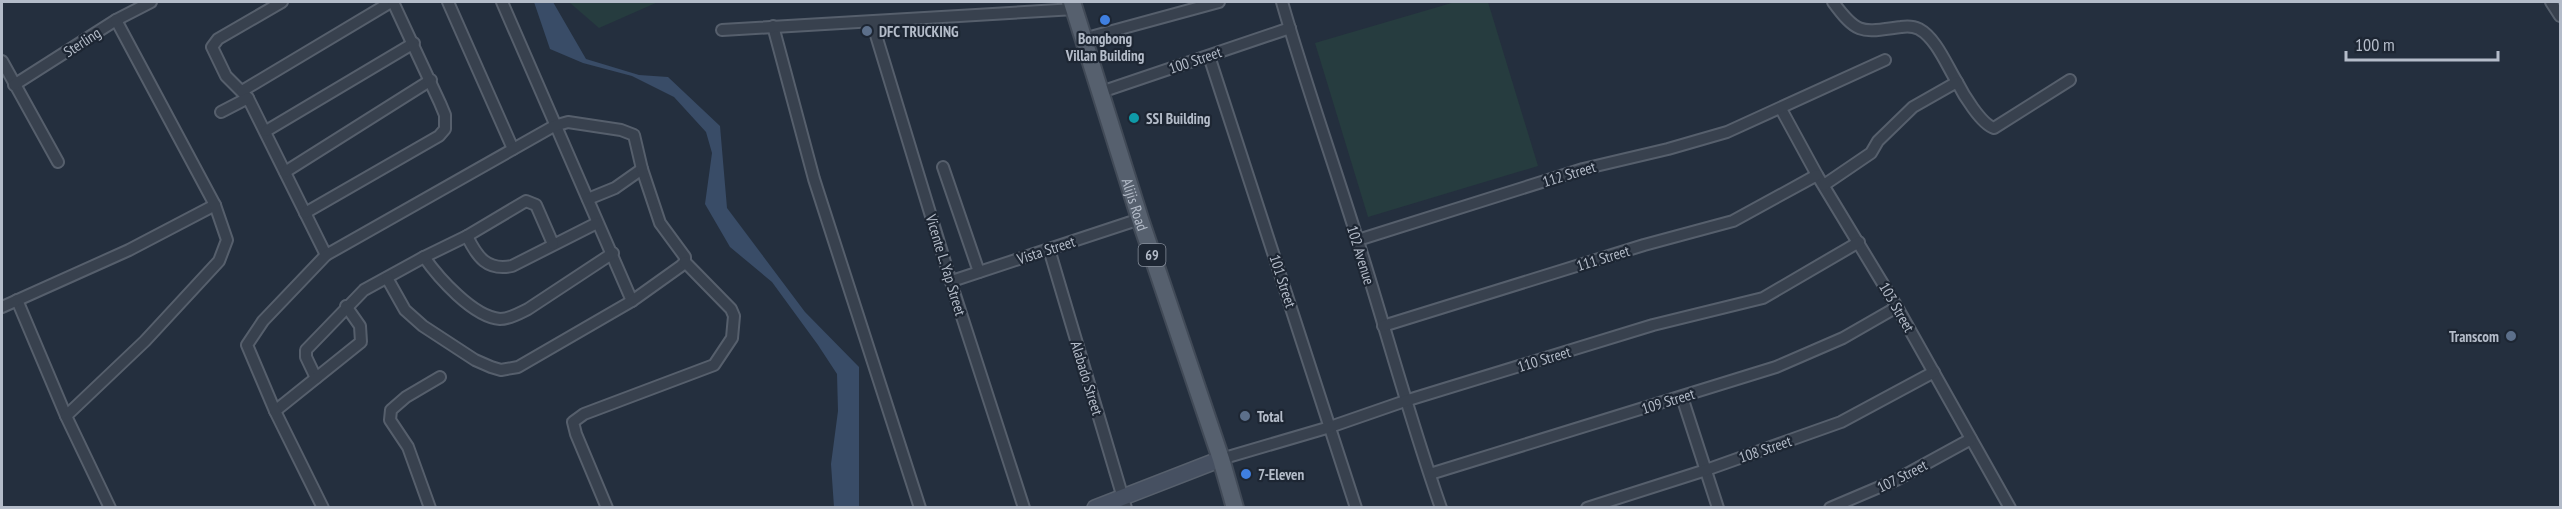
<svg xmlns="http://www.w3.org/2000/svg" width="2562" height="509" viewBox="0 0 2562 509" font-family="'PT Sans Narrow',sans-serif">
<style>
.green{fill:#263c3f}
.water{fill:#394c67}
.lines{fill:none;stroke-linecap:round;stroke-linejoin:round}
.street-casing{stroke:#565f6c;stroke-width:14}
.secondary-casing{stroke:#565f6c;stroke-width:18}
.primary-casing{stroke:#414a57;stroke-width:20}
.street{stroke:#38414e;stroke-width:10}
.secondary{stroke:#465061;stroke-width:15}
.primary{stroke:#56606e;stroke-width:16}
.shop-dot{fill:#3f7fe0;stroke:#1d2633;stroke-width:2}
.service-dot{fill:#5c6f8a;stroke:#1d2633;stroke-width:2}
.culture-dot{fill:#0f9aa8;stroke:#1d2633;stroke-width:2}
.labels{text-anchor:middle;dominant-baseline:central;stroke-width:4.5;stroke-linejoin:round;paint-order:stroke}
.shield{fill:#1d2633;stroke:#878f9c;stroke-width:1.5}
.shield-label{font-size:14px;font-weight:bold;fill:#b4bcc9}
.poi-label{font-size:15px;font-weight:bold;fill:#b4bcc9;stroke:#1d2633;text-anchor:start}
.street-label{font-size:15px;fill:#b4bcc9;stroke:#1d2633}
</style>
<rect width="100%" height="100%" fill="#242f3e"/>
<!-- green -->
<g class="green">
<polygon points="569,2 658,2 599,28"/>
<polygon points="1455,2 1488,2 1538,166 1368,217 1315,43"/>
</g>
<!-- water -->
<polygon class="water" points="534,2 553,2 586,59 639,75 668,77 720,126 727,208 805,312 859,367 859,507 834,507 831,464 838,411 837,374 818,345 772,282 730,247 705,204 712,153 706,132 674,97 632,76 583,63 550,49"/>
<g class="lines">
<!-- street casing -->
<g class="street-casing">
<g id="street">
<polyline points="282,2 218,39 212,47 226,76 248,98 326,255"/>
<polyline points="448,2 513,149"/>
<polyline points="502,2 632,301"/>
<path d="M1282,2C1305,82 1333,161 1358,241C1386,330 1410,420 1441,508"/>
<path d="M1833,2C1858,36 1862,32 1901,27C1907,26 1913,26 1919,29C1936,38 1947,66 1957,82"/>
<polyline points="2551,2 2560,16"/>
<polyline points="872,22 955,295 1024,508"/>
<polyline points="773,26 814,179 920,508"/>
<polyline points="722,30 1075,9"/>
<polyline points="1083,39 1219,2"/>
<polyline points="1209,56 1356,508"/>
<polyline points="2,61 58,162"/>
<polyline points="14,85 116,20 151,2"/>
<polyline points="242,91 391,2"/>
<polyline points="1101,92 1290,28"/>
<polyline points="1781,109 1817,175 1897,307 2010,508"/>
<polyline points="221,112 248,98"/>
<polyline points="266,131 414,43"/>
<polyline points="943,167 979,272"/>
<polyline points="285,172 431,80"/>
<path d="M1824,185L1871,153L1878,141L1913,107L1957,82C1963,94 1981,124 1994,128L2070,80"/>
<polyline points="588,199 615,188 642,169"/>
<polyline points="305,213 439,136 445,129 445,115 440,103 393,2"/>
<path d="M467,236C477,257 487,271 512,266L597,223"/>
<polyline points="1358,240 1583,169 1668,149 1727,132 1885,60"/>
<polyline points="1049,249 1126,508"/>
<path d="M424,257C438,277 473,317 500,319C510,319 520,313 528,309L613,253"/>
<polyline points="952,281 1140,219"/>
<polyline points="17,300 66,416"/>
<polyline points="2,307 129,250 215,205"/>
<polyline points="1383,326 1644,245 1733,221 1817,175"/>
<polyline points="316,378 306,357 306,350 364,290 424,257 467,236 526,201 536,205 553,244"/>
<polyline points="1682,397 1718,508"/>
<polyline points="275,411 361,342 360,326 346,306"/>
<polyline points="1221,459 1330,427 1405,401 1653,325 1763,298 1859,242"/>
<polyline points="1430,474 1776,367 1843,338 1897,307"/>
<polyline points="110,508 66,416 145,341 219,261 227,240 215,205 116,20"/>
<polyline points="323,508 275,411 247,345 263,321 326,255 554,126 568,122 621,130 634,135 642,169 660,223 685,257 685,262 681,266 632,301 518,367 501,370 491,367 475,360 423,326 405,310 387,278"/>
<polyline points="430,508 408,447 390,420 391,410 406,397 440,377"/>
<polyline points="607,508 576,434 573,422 584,414 714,365 732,338 734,316 731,309 685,262"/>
<polyline points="1587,508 1706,470 1841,422 1934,372"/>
<polyline points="1830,508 1896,480 1971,439"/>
</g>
</g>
<!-- secondary casing -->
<g class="secondary-casing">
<polyline id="secondary" points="1095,508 1221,459"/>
</g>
<!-- primary casing -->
<g class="primary-casing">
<g id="primary">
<path id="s1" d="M1072,2L1140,219L1221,459L1235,508"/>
</g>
</g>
<!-- street -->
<use href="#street" class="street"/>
<!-- secondary -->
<use href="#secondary" class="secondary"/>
<!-- primary -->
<use href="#primary" class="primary"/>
</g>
<!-- markers -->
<g class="shop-dot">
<circle cx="1105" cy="20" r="6"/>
<circle cx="1246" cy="474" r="6"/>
</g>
<g class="service-dot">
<circle cx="867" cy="31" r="6"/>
<circle cx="2511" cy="336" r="6"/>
<circle cx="1245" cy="416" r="6"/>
</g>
<circle class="culture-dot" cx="1134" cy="118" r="6"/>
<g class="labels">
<!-- shield labels -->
<rect class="shield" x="1138.5" y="244" width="27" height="22" rx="4.5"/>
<g class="shield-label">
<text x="1152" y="255">69</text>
</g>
<!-- poi labels -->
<g class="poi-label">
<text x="879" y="31">DFC TRUCKING</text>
<text x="1105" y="38" text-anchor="middle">Bongbong<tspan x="1105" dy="17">Villan Building</tspan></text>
<text x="1146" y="118">SSI Building</text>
<text x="2499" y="336" text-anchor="end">Transcom</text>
<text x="1257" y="416">Total</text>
<text x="1258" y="474">7-Eleven</text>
</g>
<!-- street labels -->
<g class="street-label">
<text transform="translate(82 42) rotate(-33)">Sterling</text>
<text transform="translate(1195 60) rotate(-19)">100 Street</text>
<text transform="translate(1569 174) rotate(-17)">112 Street</text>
<text stroke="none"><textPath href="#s1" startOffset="212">Alijis Road</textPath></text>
<text transform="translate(1046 250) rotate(-18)">Vista Street</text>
<text transform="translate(1361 255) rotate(73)">102 Avenue</text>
<text transform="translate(1603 258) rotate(-17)">111 Street</text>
<text transform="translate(946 265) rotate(73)">Vicente L. Yap Street</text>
<text transform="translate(1283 281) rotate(72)">101 Street</text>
<text transform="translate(1897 307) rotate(60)">103 Street</text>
<text transform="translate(1544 359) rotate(-17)">110 Street</text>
<text transform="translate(1087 378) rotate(73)">Alabado Street</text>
<text transform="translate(1668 401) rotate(-17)">109 Street</text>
<text transform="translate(1765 449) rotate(-19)">108 Street</text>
<text transform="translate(1902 476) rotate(-27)">107 Street</text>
</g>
</g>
<!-- border -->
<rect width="2562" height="509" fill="none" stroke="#b4bcc9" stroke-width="6"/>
<!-- scale -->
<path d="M2346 51v9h152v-9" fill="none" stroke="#b4bcc9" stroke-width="3"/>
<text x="2355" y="51" font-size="18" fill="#b4bcc9" stroke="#1d2633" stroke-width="4.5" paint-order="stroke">100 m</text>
</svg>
